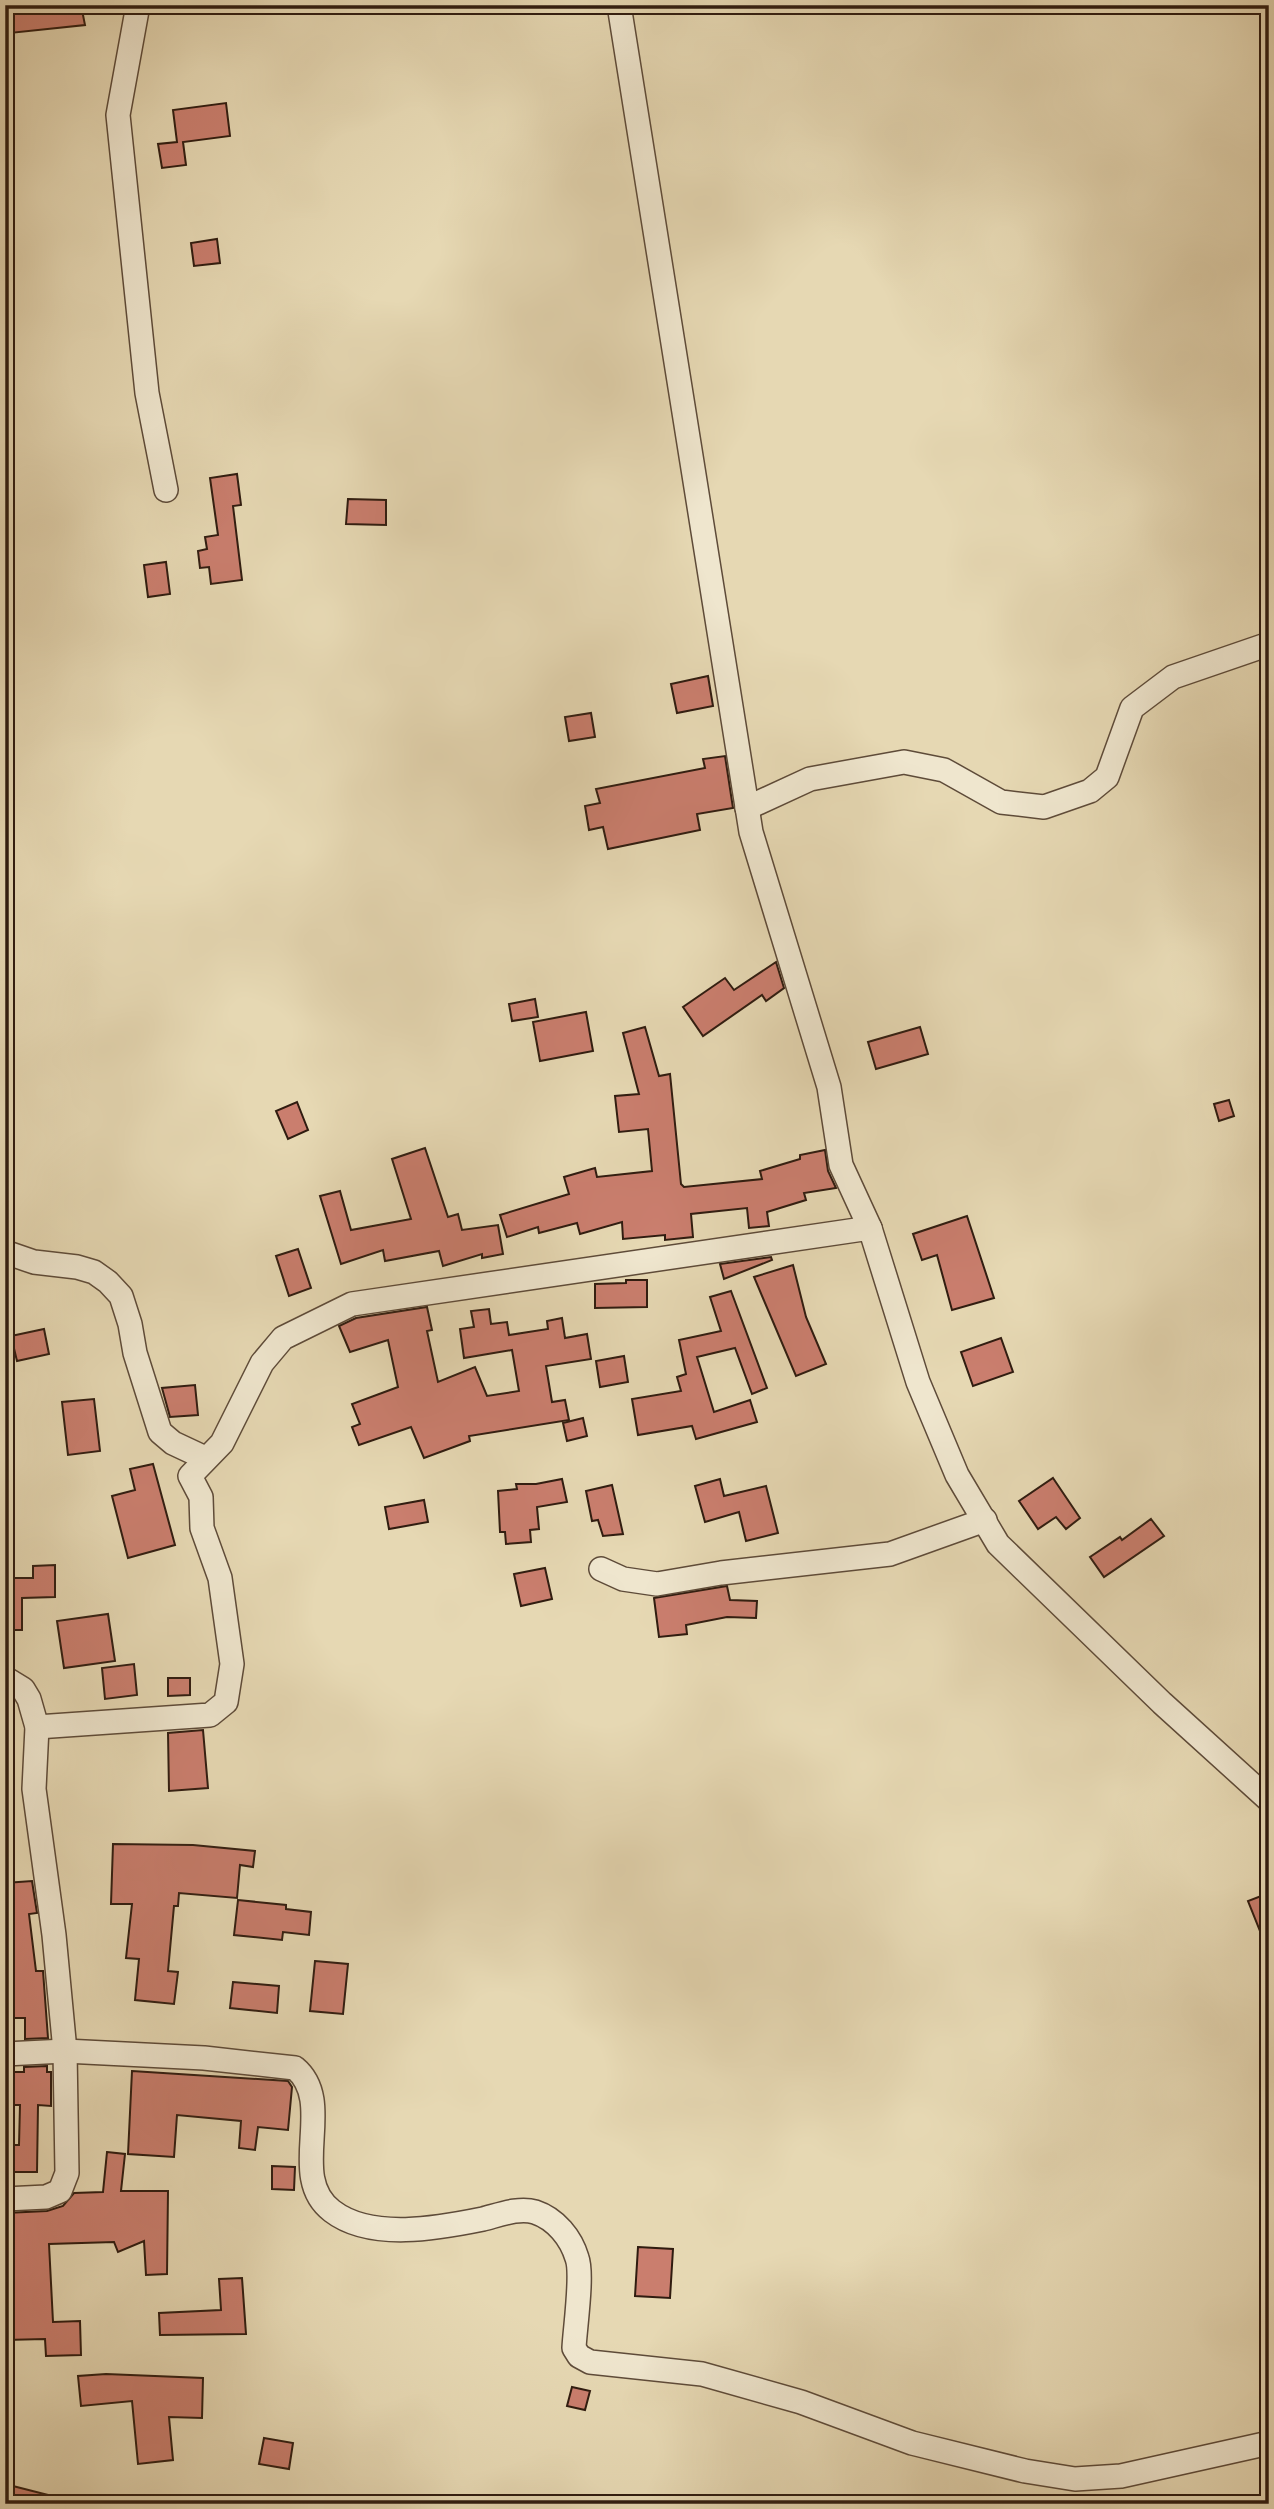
<svg xmlns="http://www.w3.org/2000/svg" width="1274" height="2509" viewBox="0 0 1274 2509" font-family="'IM FELL Great Primer',serif">
<style>
.building{fill:#ca7e6e;stroke:#301c10;stroke-width:2}
.lines{fill:none;stroke-linecap:round;stroke-linejoin:round}
.street-casing{stroke:#5e4b39;stroke-width:26}
.street{stroke:#efe6ce;stroke-width:23}
</style>
<rect width="100%" height="100%" fill="#e6d8b3"/>
<filter id="stains"><feTurbulence type="fractalNoise" baseFrequency=".00286" numOctaves="4"/><feColorMatrix values="0 0 0 0 .2 0 0 0 0 .09 0 0 0 0 .02 0 0 0 .5 -.17"/></filter>
<radialGradient id="worn" r=".72"><stop offset=".6" stop-color="#630" stop-opacity="0"/><stop offset="1" stop-color="#630" stop-opacity=".3"/></radialGradient>
<!-- building -->
<g class="building">
<polygon points="6,5 81,5 85,25 10,33"/>
<polygon points="226,103 230,136 183,142 186,165 162,168 158,144 177,142 173,110"/>
<polygon points="217,239 220,263 194,266 191,243"/>
<polygon points="237,474 241,505 233,506 242,580 211,584 209,567 200,568 198,551 207,549 205,537 218,535 210,478"/>
<polygon points="348,499 386,500 386,525 346,524"/>
<polygon points="166,562 170,594 148,597 144,565"/>
<polygon points="708,676 713,706 677,713 671,684"/>
<polygon points="591,713 595,737 569,741 565,717"/>
<polygon points="725,756 733,808 697,814 700,830 608,849 603,827 589,830 585,806 600,803 596,789 705,768 703,759"/>
<polygon points="776,962 784,988 766,1001 762,995 703,1036 683,1007 725,978 734,990"/>
<polygon points="535,999 538,1017 512,1021 509,1004"/>
<polygon points="586,1012 593,1051 540,1061 533,1022"/>
<polygon points="645,1027 659,1076 670,1074 681,1184 684,1187 762,1179 760,1171 800,1159 800,1155 825,1150 828,1171 836,1188 804,1193 806,1200 767,1212 769,1226 749,1228 747,1208 691,1214 693,1237 665,1240 665,1235 623,1239 622,1222 580,1234 577,1223 539,1233 538,1227 507,1237 500,1215 569,1194 564,1177 595,1168 597,1177 652,1171 648,1129 619,1132 615,1096 639,1094 623,1033"/>
<polygon points="920,1027 928,1054 876,1069 868,1042"/>
<polygon points="1229,1100 1234,1116 1219,1121 1214,1104"/>
<polygon points="297,1102 308,1130 288,1139 276,1111"/>
<polygon points="425,1148 448,1217 458,1214 462,1230 498,1225 503,1254 482,1258 482,1254 443,1266 439,1251 385,1261 383,1250 341,1264 320,1196 340,1191 351,1230 411,1219 392,1159"/>
<polygon points="967,1216 994,1298 952,1310 937,1255 922,1260 913,1234"/>
<polygon points="298,1249 311,1288 289,1296 276,1256"/>
<polygon points="771,1257 772,1260 724,1279 720,1264"/>
<polygon points="793,1265 806,1317 826,1364 796,1376 754,1277"/>
<polygon points="626,1280 647,1280 647,1307 595,1308 595,1284 626,1283"/>
<polygon points="731,1291 767,1388 752,1394 735,1348 697,1357 714,1412 750,1400 757,1422 696,1439 692,1426 638,1435 632,1399 681,1391 677,1377 686,1374 679,1340 721,1331 710,1297"/>
<polygon points="427,1307 432,1330 427,1331 438,1382 475,1367 487,1396 519,1391 512,1350 464,1358 460,1329 474,1327 471,1311 489,1309 491,1324 507,1322 509,1335 548,1329 547,1321 562,1318 565,1338 587,1334 591,1359 546,1366 552,1402 565,1400 569,1420 469,1436 470,1441 424,1458 411,1427 359,1445 352,1427 360,1424 352,1404 398,1387 388,1340 350,1352 339,1326 356,1318"/>
<polygon points="44,1329 49,1354 17,1361 11,1336"/>
<polygon points="1001,1338 1013,1372 973,1386 961,1352"/>
<polygon points="624,1356 628,1382 600,1387 596,1361"/>
<polygon points="195,1385 198,1415 170,1417 162,1388"/>
<polygon points="94,1399 100,1451 68,1455 62,1402"/>
<polygon points="583,1418 587,1436 567,1441 563,1423"/>
<polygon points="153,1464 175,1545 128,1558 112,1496 135,1490 130,1469"/>
<polygon points="1053,1478 1080,1518 1066,1529 1056,1517 1038,1529 1019,1501"/>
<polygon points="562,1479 567,1502 537,1507 539,1529 530,1530 531,1542 506,1544 505,1532 500,1532 498,1491 517,1489 516,1484 536,1484"/>
<polygon points="720,1479 724,1496 766,1486 778,1533 746,1541 739,1512 705,1522 695,1486"/>
<polygon points="612,1485 623,1534 603,1536 598,1520 592,1521 586,1491"/>
<polygon points="424,1500 428,1522 389,1529 385,1507"/>
<polygon points="1151,1519 1164,1536 1104,1577 1090,1557 1120,1537 1122,1540"/>
<polygon points="55,1565 55,1597 22,1598 22,1630 5,1630 5,1578 33,1578 33,1566"/>
<polygon points="545,1568 552,1599 521,1606 514,1574"/>
<polygon points="727,1586 730,1600 757,1601 756,1618 727,1617 686,1625 687,1634 659,1637 654,1598"/>
<polygon points="108,1614 115,1661 64,1668 57,1621"/>
<polygon points="134,1664 137,1695 105,1699 102,1668"/>
<polygon points="168,1678 190,1678 190,1695 168,1696"/>
<polygon points="203,1730 208,1788 169,1791 168,1733"/>
<polygon points="113,1844 193,1845 255,1851 253,1867 240,1865 237,1898 179,1893 178,1906 174,1906 168,1971 178,1972 174,2004 135,2000 139,1959 126,1958 132,1904 111,1904"/>
<polygon points="32,1881 37,1913 29,1914 36,1971 43,1971 48,2038 25,2039 25,2018 5,2018 5,1883"/>
<polygon points="1269,1893 1269,1951 1268,1951 1248,1901"/>
<polygon points="238,1900 286,1905 286,1909 311,1912 309,1935 283,1932 282,1940 234,1935"/>
<polygon points="315,1961 348,1964 343,2014 310,2011"/>
<polygon points="233,1982 279,1986 277,2013 230,2008"/>
<polygon points="47,2066 47,2072 51,2072 51,2106 38,2105 37,2172 5,2172 5,2145 19,2145 20,2105 5,2105 5,2072 24,2072 24,2067"/>
<polygon points="132,2071 288,2081 292,2087 288,2130 258,2127 255,2150 239,2148 241,2121 177,2115 174,2157 128,2154"/>
<polygon points="107,2152 125,2154 121,2191 168,2191 167,2274 146,2275 144,2241 118,2252 114,2242 49,2244 53,2322 80,2321 81,2355 46,2356 45,2339 5,2340 5,2281 10,2281 5,2213 47,2211 63,2206 74,2193 103,2192"/>
<polygon points="272,2166 295,2167 294,2190 272,2189"/>
<polygon points="638,2247 673,2249 670,2298 635,2296"/>
<polygon points="242,2278 246,2334 160,2335 159,2313 221,2310 219,2279"/>
<polygon points="106,2374 203,2378 202,2418 169,2417 173,2460 138,2464 132,2401 81,2406 78,2376"/>
<polygon points="572,2387 590,2391 585,2410 567,2406"/>
<polygon points="264,2438 293,2443 289,2469 259,2464"/>
<polygon points="5,2484 60,2498 59,2504 5,2504"/>
</g>
<g class="lines">
<!-- street casing -->
<g class="street-casing">
<g id="street">
<polyline points="138,5 118,115 147,393 166,490"/>
<polyline points="619,5 751,832 829,1087 841,1165 870,1228"/>
<polyline points="747,808 810,779 904,762 944,770 1001,802 1044,807 1090,791 1107,777 1132,708 1173,677 1269,644"/>
<polyline points="5,1252 34,1262 77,1267 94,1272 108,1282 121,1296 130,1324 135,1353 160,1432 173,1443 205,1458"/>
<polyline points="601,1569 623,1579 657,1584 721,1573 890,1554 985,1520"/>
<polyline points="5,1678 23,1689 29,1699 37,1727 34,1789 54,1935 65,2051 67,2173 60,2191 46,2197 5,2199"/>
<polyline points="37,1727 210,1715 226,1702 232,1664 220,1578 202,1528 201,1497 190,1476 222,1443 262,1363 283,1338 352,1304 870,1228 918,1382 957,1475 998,1544 1162,1703 1269,1800"/>
<path d="M5,2054L65,2051L204,2058L295,2068C337,2103 286,2176 332,2211C371,2241 439,2228 483,2219C499,2215 519,2207 535,2212C556,2219 571,2238 577,2258C583,2274 575,2328 574,2348L579,2356L590,2362L702,2374L801,2402L912,2443L1025,2471L1075,2479L1121,2476L1269,2443"/>
</g>
</g>
<!-- street -->
<use href="#street" class="street"/>
</g>
<!-- margin -->
<rect width="1274" height="2509" fill="none" stroke="#e6d8b3" stroke-width="28"/>
<rect x="7" y="7" width="1260" height="2495" fill="none" stroke="#301c10" stroke-width="3.5"/>
<rect x="14" y="14" width="1246" height="2481" fill="none" stroke="#301c10" stroke-width="2"/>
<rect width="100%" height="100%" filter="url(#stains)"/>
<rect width="100%" height="100%" fill="url(#worn)"/>
</svg>
